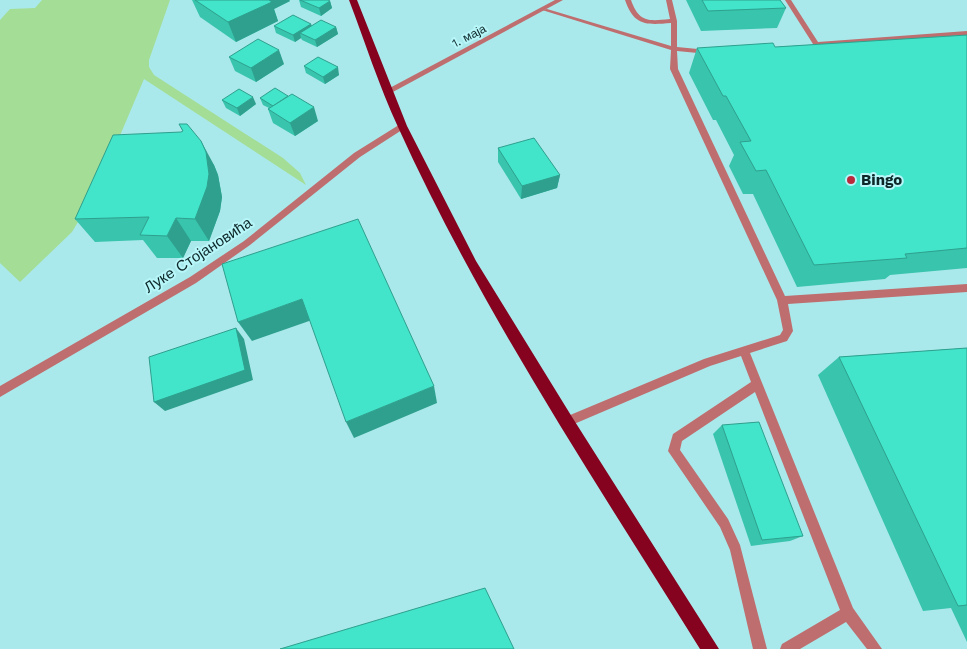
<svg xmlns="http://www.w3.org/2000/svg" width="967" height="649" viewBox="0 0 967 649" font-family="'Work Sans',sans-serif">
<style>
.green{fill:#a4dd96}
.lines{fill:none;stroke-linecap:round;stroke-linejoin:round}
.service{fill:#bf6e6f;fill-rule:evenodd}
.minor{fill:#bf6e6f;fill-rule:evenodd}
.primary{fill:#860320;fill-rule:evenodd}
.wall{fill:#39c4ae}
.shaded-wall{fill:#2ea08d}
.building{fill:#42e4ca;stroke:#2ea08d}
.poi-dot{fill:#ba293c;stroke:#b7f6f9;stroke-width:2}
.labels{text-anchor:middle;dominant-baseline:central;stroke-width:4;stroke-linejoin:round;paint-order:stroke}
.far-street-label{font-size:12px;fill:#0d2728;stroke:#b7f6f9}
.poi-label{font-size:15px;font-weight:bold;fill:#0d2728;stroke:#b7f6f9;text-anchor:start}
.street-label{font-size:15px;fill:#0d2728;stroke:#b7f6f9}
</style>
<rect width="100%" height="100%" fill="#aae9eb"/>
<!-- green -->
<polygon class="green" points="42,0 170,0 149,60 149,67 154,75 283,158 300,173 306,185 144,79 96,192 72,232 20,282 0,263 0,20 10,9 35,8"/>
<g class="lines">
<!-- service -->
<g class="service">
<path d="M625,0H631C639,23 649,21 670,19L666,0H672L677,21V47L708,50L711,52L708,54L677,51L678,69L785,296L967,284V292L788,304L793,331L787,341L750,353L853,608L882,649H867L846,622L800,649H780L782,644L840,610L755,392L682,441L680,450L728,519L740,545L767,649H753L730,550L720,527L668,451L673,434L751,382L741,356L710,366L567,427L563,426L561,422L563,418L704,359L780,335L783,330L777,300L670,69L671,50L542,10L547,9L671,46V23C646,25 634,26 625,0Z"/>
<polygon points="785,0 791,0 818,42 967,31 967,35 816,46 813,44"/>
</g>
<!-- minor -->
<g class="minor">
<polygon points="555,0 563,0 391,93 385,93 384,91"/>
<polygon points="402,123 405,124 405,128 360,157 250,245 196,283 0,397 0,386 190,277 244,241 354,153"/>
</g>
<!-- primary -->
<path class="primary" d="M349,0H357L407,126L476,261L572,417L719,649H700C594,479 481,310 398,127C379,86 365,42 349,0Z"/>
</g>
<!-- wall -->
<g class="wall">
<polygon points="192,0 289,0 290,1 274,9 278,21 236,42 200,17"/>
<polygon points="299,0 330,1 332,8 321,16 301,7"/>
<polygon points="686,0 780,0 786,8 777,28 701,31"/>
<polygon points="311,24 312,26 336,27 338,34 317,47 302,40 301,38 295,42 276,33 274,26"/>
<polygon points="967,35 967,268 890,275 885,279 797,287 753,194 743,194 729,166 734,155 716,120 713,120 689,73 697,48 775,47"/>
<polygon points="229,57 284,64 256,82 235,71"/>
<polygon points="304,66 339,75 325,84 306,73"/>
<polygon points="260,98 318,121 295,136 273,123 268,109 269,108 263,105"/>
<polygon points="222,100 256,104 240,116 226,108"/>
<polygon points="179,124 214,165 218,175 222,197 220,211 209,241 191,241 183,258 157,258 143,240 95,242 75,219 183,132"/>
<polygon points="498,148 560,175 557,188 521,199 498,162"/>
<polygon points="967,348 967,642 951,608 923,611 818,375 839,357"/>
<polygon points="722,425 803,536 790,541 751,546 713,434"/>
</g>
<!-- shaded-wall -->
<g class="shaded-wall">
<polygon points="268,0 289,0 290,1 274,9 278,21 236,42 228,22"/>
<polygon points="330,1 332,8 321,16 319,8"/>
<polygon points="311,24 313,31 300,33 301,38 295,42 293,35"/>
<polygon points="336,27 338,34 317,47 315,40"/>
<polygon points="279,50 284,64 256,82 251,68"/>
<polygon points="338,67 339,75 325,84 323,77"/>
<polygon points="253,97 256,104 240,116 237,108"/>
<polygon points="314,107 318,121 295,136 290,123"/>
<polygon points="201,141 214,165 218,175 222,197 220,211 209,241 195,219"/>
<polygon points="560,175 557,188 521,199 522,186"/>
<polygon points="176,218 191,241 183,258 167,236"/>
<polygon points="302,299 312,320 252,341 238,322"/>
<polygon points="236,328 244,339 253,380 165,411 154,402"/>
<polygon points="434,386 437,403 354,438 346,422"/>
</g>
<!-- building -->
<g class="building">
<polygon points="195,0 269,0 272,2 228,22"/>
<polygon points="300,0 328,0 330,1 319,8"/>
<polygon points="702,0 780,0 786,8 708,11"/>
<polygon points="293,15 311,24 293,35 274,26"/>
<polygon points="321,20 336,27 315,40 300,33"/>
<polygon points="967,35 967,248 905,254 907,258 814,265 766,170 756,171 740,142 751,141 726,96 723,96 697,48 773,43 775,47"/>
<polygon points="258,39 279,50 251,68 229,57"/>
<polygon points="318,57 338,67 323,77 304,66"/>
<polygon points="275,88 288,96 273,106 260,98"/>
<polygon points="239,89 253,97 237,108 222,100"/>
<polygon points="292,94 314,107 290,123 268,109"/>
<polygon points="179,124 187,124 201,141 206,152 209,174 207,187 195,219 176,218 167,236 140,235 149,217 75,219 113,135 181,132 183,131"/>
<polygon points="534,138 560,175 522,186 498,148"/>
<polygon points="358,219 434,386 346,422 302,299 238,322 222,264"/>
<polygon points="236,328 245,370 154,402 149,357"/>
<polygon points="967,348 967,605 958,606 839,357"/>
<polygon points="759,422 803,536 762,540 722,425"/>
<polygon points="485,588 514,649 280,649"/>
</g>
<!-- markers -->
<circle class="poi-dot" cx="851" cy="180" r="5"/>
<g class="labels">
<!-- far-street labels -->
<g class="far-street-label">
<text transform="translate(469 36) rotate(-27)">1. маја</text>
</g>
<!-- poi labels -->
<g class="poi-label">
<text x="861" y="180">Bingo</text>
</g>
<!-- street labels -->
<g class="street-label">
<text transform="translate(198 255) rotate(-33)">Луке Стојановића</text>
</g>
</g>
</svg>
